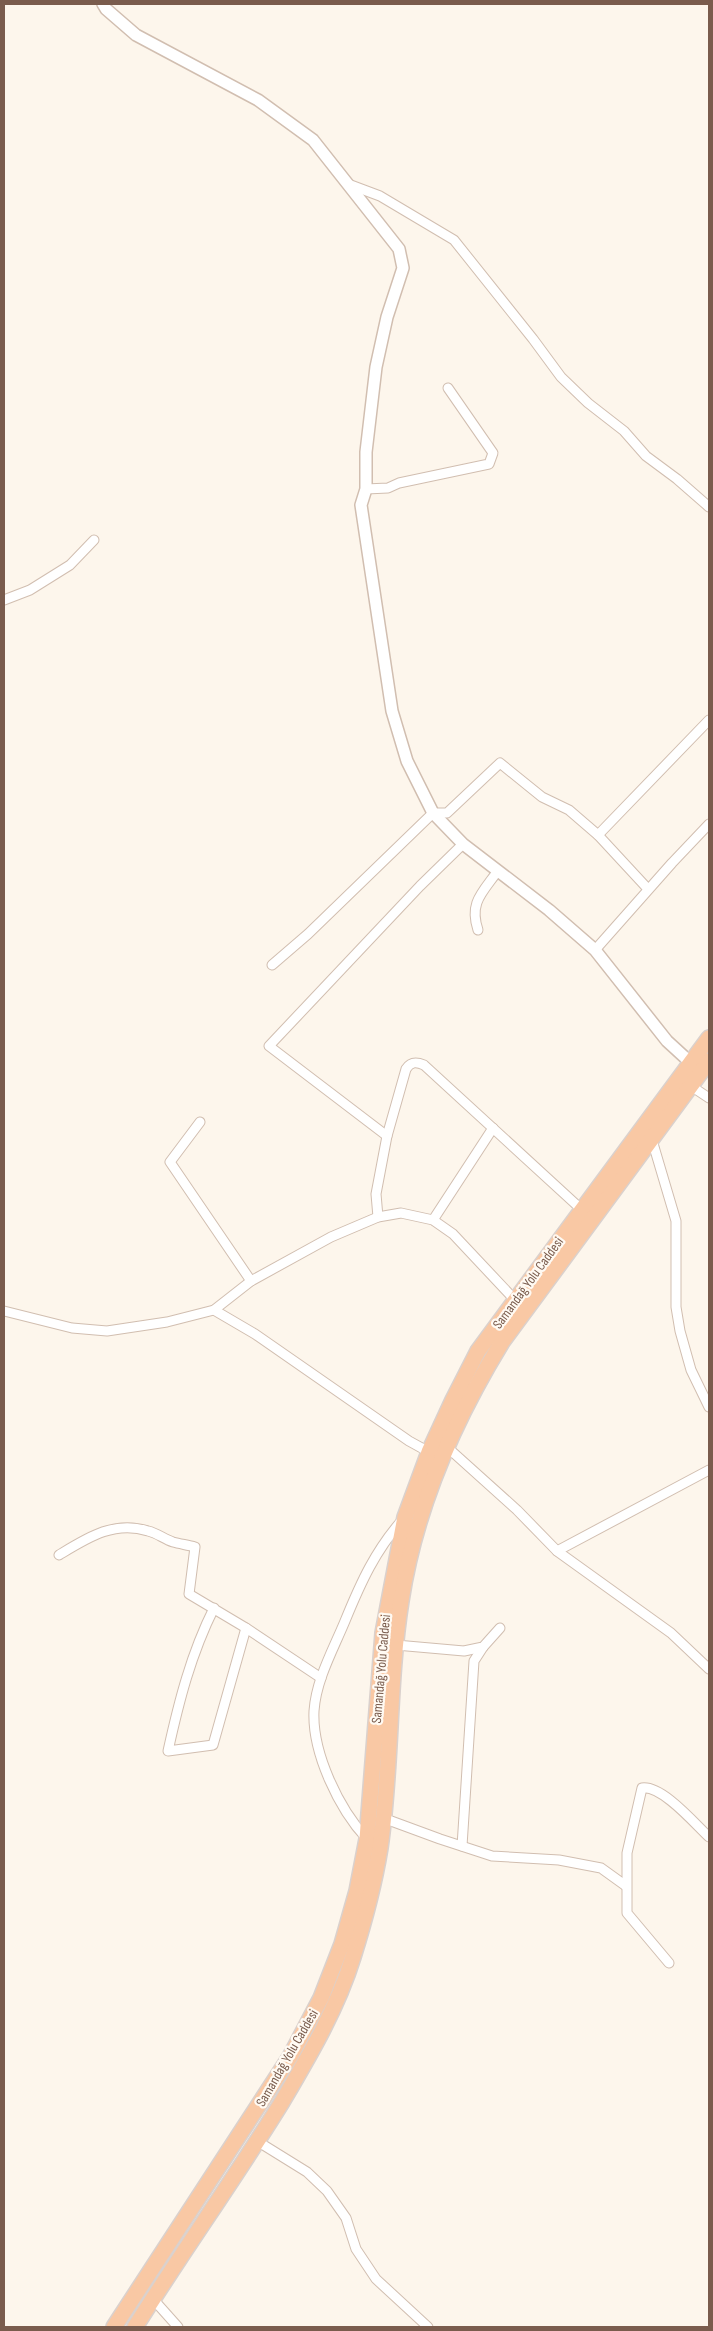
<svg xmlns="http://www.w3.org/2000/svg" width="713" height="2331" viewBox="0 0 713 2331" font-family="'Sofia Sans Condensed',sans-serif">
<style>
.lines{fill:none;stroke-linecap:round;stroke-linejoin:round}
.minor-casing{stroke:#d1beb0;stroke-width:11}
.tertiary-casing{stroke:#d1beb0;stroke-width:14}
.trunk-casing{stroke:#dad1cd;stroke-width:18}
.minor{stroke:#fff;stroke-width:9}
.tertiary{stroke:#fff;stroke-width:11}
.trunk{stroke:#f9c8a4;stroke-width:15}
.labels{text-anchor:middle;dominant-baseline:central;stroke-width:4.5;stroke-linejoin:round;paint-order:stroke}
.street-label{font-size:14px;fill:#7a5c4d;stroke:#fffaf3}
</style>
<rect width="100%" height="100%" fill="#fdf6ec"/>
<g class="lines">
<!-- minor casing -->
<g class="minor-casing">
<g id="minor">
<polyline points="348,184 380,196 454,240 533,339 561,377 588,403 624,431 646,456 677,479 709,507"/>
<polyline points="366,489 388,488 399,483 489,464 493,453 448,388"/>
<polyline points="4,600 30,590 70,565 94,540"/>
<polyline points="598,835 709,720"/>
<path d="M478,930C469,903 482,893 497,872"/>
<polyline points="595,950 672,863 709,824"/>
<polyline points="272,965 308,934 433,813 447,813 500,763 542,797 569,810 598,835 648,889"/>
<polyline points="691,1086 709,1098"/>
<polyline points="200,1122 170,1162 251,1281"/>
<path d="M387,1136L406,1069C411,1061 417,1062 424,1065L581,1209"/>
<polyline points="652,1140 676,1221 676,1307 680,1331 691,1370 709,1407"/>
<polyline points="378,1217 376,1194 387,1136 269,1046 420,886 463,844"/>
<polyline points="433,1220 493,1128"/>
<polyline points="214,1310 255,1334 409,1441 429,1452"/>
<polyline points="4,1311 72,1328 107,1331 167,1322 214,1310 251,1281 331,1237 378,1217 401,1213 433,1220 453,1234 515,1300"/>
<polyline points="447,1447 517,1510 557,1551 671,1633 709,1669"/>
<polyline points="557,1551 709,1470"/>
<path d="M59,1555C87,1538 114,1520 148,1531C157,1533 164,1539 173,1542C180,1544 188,1545 195,1547L189,1594L246,1628L321,1678"/>
<path d="M214,1608C191,1654 179,1701 168,1751L213,1745L246,1628"/>
<polyline points="396,1645 464,1651 483,1647 500,1628"/>
<polyline points="383,1818 440,1839 492,1856 559,1860 601,1868 626,1886"/>
<path d="M367,1839C339,1809 312,1753 314,1711C316,1680 333,1650 345,1621C361,1582 375,1551 403,1519"/>
<polyline points="462,1846 474,1661 483,1647"/>
<path d="M669,1963L627,1913V1853L642,1788C662,1785 695,1824 709,1837"/>
<polyline points="257,2141 307,2172 327,2191 346,2218 356,2249 376,2279 428,2327"/>
<polyline points="153,2299 178,2327"/>
</g>
</g>
<!-- tertiary casing -->
<g class="tertiary-casing">
<polyline id="tertiary" points="103,4 106,9 136,35 258,100 313,140 399,249 403,268 387,317 376,367 366,452 366,489 361,505 392,711 407,761 433,813 463,844 549,910 595,950 667,1041 691,1063"/>
</g>
<!-- trunk casing -->
<g class="trunk-casing">
<g id="trunk">
<polyline points="114,2327 290,2057 321,1998 342,1944 357,1891 367,1839 383,1633 405,1517 429,1452 453,1400 478,1351 709,1038"/>
<path d="M135,2327C183,2251 235,2178 282,2102C309,2056 337,2009 353,1957C364,1922 374,1885 380,1848C392,1766 388,1683 401,1601C415,1509 453,1422 502,1342L709,1061"/>
</g>
</g>
<!-- minor -->
<use href="#minor" class="minor"/>
<!-- tertiary -->
<use href="#tertiary" class="tertiary"/>
<!-- trunk -->
<use href="#trunk" class="trunk"/>
</g>
<g class="labels">
<!-- street labels -->
<g class="street-label">
<text transform="translate(528 1283) rotate(-54)">Samandağ Yolu Caddesi</text>
<text transform="translate(381 1669) rotate(-85)">Samandağ Yolu Caddesi</text>
<text transform="translate(287 2058) rotate(-60)">Samandağ Yolu Caddesi</text>
</g>
</g>
<!-- border -->
<rect width="713" height="2331" fill="none" stroke="#7a5c4d" stroke-width="10"/>
</svg>
